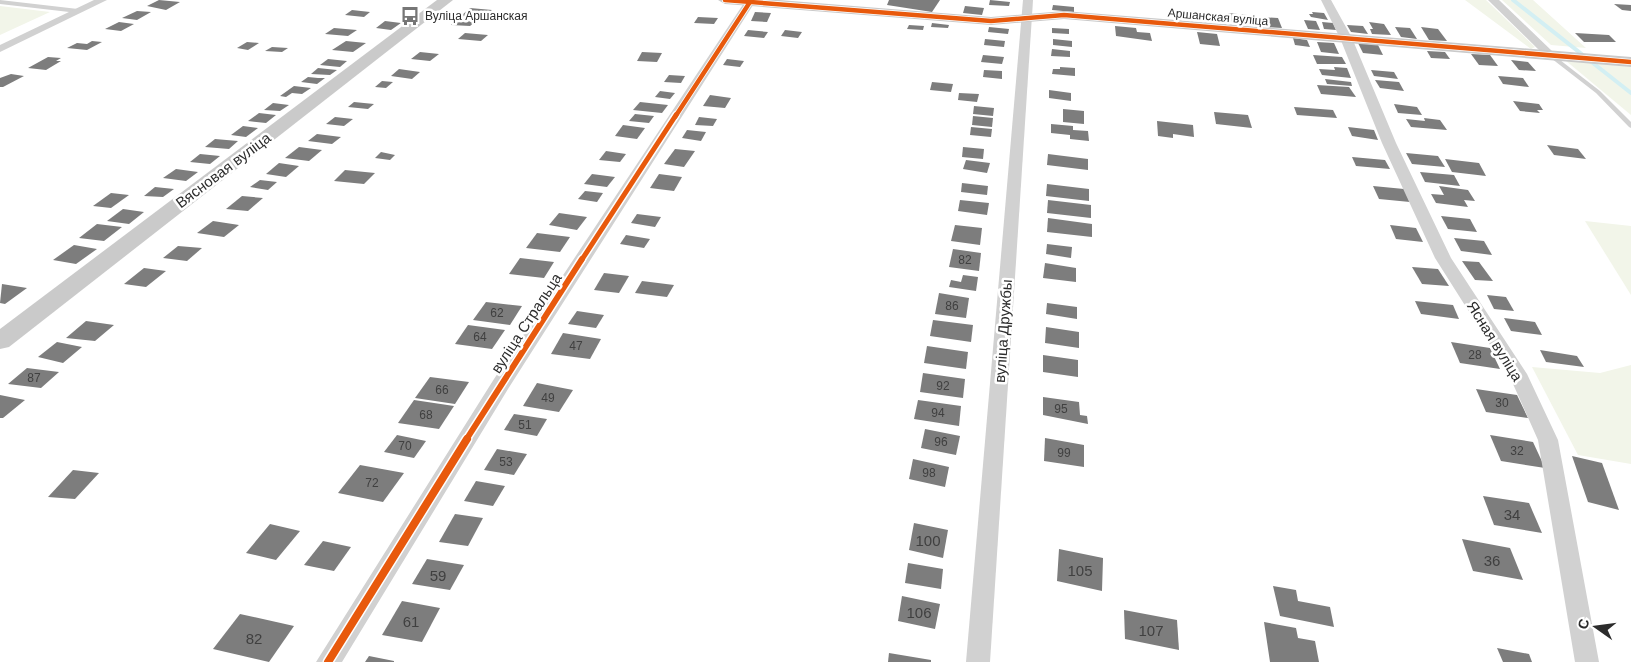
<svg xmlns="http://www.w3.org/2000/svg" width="1631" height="662" viewBox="0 0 1631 662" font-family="Helvetica,sans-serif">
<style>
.green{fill:#f2f5e9}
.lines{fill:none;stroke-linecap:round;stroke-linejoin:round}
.stream{stroke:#d3eff3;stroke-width:4}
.building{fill:#7d7d7d}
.lane{fill:#d1d1d1;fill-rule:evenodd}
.street{fill:#d1d1d1;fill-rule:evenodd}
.secondary{fill:#cacaca;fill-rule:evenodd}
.cycleway-far3-casing{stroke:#fff;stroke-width:6}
.cycleway-far2-casing{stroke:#fff;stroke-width:8}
.cycleway-far1-casing{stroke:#fff;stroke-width:9}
.cycleway-casing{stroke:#fff;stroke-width:11}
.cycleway-far3{stroke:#e8590c;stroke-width:4.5}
.cycleway-far2{stroke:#e8590c;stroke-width:5}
.cycleway-far1{stroke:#e8590c;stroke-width:6}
.cycleway{stroke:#e8590c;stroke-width:8}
.labels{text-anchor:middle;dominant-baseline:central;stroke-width:5;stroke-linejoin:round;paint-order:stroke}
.far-poi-label{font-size:12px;fill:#2c2c2c;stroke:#fff;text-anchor:start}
.far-street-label{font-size:12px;fill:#2c2c2c;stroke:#fff}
.number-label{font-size:12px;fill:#404040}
.street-label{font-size:15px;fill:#2c2c2c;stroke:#fff}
.near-number-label{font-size:15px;fill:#404040}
</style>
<rect width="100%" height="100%" fill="#fff"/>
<!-- green -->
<g class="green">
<polygon points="1465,0 1486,0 1535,47 1531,49"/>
<polygon points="1502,0 1533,0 1586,48 1551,45"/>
<polygon points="0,6 50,12 0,35"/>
<polygon points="1565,60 1631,67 1631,115"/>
<polygon points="1585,221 1631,226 1631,295"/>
<polygon points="1631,365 1631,464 1578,455 1532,367 1600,373"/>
</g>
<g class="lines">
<!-- stream -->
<polyline class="stream" points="1513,0 1631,93"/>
</g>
<!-- building -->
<g class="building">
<polygon points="159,0 180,2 166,10 147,6"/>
<polygon points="889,0 940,0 932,12 887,5"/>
<polygon points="990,0 1010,2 1009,6 989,5"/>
<polygon points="1614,4 1631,5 1631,11 1622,10"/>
<polygon points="1053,5 1074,7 1074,12 1052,10"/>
<polygon points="965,6 984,8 982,15 963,13"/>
<polygon points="470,8 492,10 484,18 461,16"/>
<polygon points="352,10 370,12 364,17 345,15"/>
<polygon points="137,11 151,12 137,20 122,18"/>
<polygon points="755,12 771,13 767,22 751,21"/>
<polygon points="1312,12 1324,13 1328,20 1311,17 1309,14 1313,14"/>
<polygon points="1228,13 1247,15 1252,25 1232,23"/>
<polygon points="698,17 718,18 714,24 694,23"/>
<polygon points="1258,17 1278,18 1282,28 1263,27"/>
<polygon points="456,20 475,22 470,26 451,25"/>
<polygon points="1304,20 1316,21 1320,30 1308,29"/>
<polygon points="385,21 401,23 391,30 376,28"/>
<polygon points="119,22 134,24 121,31 105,29"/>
<polygon points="1322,22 1333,23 1336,30 1324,29"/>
<polygon points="1369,22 1384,24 1391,35 1372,34 1370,29 1373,29"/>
<polygon points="932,23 949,25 948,28 931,27"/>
<polygon points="909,25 924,26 923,30 907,29"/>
<polygon points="1347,25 1363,26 1368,34 1351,32"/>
<polygon points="1115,26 1136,28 1137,32 1150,33 1152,41 1116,36"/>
<polygon points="989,27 1009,29 1008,34 988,32"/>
<polygon points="1395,27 1410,28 1417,39 1401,37"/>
<polygon points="1421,27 1438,29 1447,41 1429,40"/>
<polygon points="334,28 357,30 348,36 325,34"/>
<polygon points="1052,28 1069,29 1069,34 1052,33"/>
<polygon points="748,30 768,32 764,38 744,36"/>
<polygon points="785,30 802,32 798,38 781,36"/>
<polygon points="1197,32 1217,34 1220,46 1200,44"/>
<polygon points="465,33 488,35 481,41 458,39"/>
<polygon points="1575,33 1609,35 1616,42 1584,42"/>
<polygon points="1293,38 1307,40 1310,47 1295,45"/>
<polygon points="985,39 1005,41 1004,47 984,45"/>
<polygon points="1053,39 1072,41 1072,47 1053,45"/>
<polygon points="92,41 102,42 87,50 67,48 77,43 87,44"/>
<polygon points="346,41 366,43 353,52 332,50"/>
<polygon points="247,42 259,43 248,50 237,48"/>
<polygon points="1317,42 1334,43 1339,54 1321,52"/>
<polygon points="1358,43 1378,45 1383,55 1363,53"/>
<polygon points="272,47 288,48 282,52 265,51"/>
<polygon points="1052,49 1070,51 1070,57 1051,56"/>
<polygon points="1427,51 1445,52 1450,59 1431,58"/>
<polygon points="420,52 439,54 430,61 411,59"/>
<polygon points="642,52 662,53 657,62 637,61"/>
<polygon points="1471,54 1490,55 1498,66 1479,65"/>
<polygon points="983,55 1004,57 1002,64 981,62"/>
<polygon points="1313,55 1342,57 1346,64 1317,64"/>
<polygon points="48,57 61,58 56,61 61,61 46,70 28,68"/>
<polygon points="328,59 347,61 340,67 320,65"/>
<polygon points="727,59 744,61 740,67 723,65"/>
<polygon points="1511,60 1528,62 1536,71 1519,70"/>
<polygon points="1060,67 1075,68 1075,76 1052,74 1053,69 1060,69"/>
<polygon points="1334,67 1347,68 1351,78 1322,75 1319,69 1335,70"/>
<polygon points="318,68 337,70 330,75 311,74"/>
<polygon points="399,69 420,72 412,79 391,76"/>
<polygon points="984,70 1002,71 1002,79 983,77"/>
<polygon points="1371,70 1394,72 1398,79 1374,76"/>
<polygon points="11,74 24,76 3,87 0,87 0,78"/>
<polygon points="669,75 685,76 681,83 664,82"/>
<polygon points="1498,76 1523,78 1529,87 1503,84"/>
<polygon points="308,77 318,78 325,78 317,84 301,82"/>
<polygon points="1325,79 1351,82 1352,86 1327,84"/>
<polygon points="1375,80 1399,82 1404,91 1380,88"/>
<polygon points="382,81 393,82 386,88 375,87"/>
<polygon points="932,82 953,84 951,92 930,90"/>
<polygon points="1317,85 1349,87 1356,97 1321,94"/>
<polygon points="294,86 311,88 302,94 292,93 286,97 280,96"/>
<polygon points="1049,90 1071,93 1071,101 1049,98"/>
<polygon points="660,91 675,93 670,99 655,97"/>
<polygon points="959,93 979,94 977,102 958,100"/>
<polygon points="710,95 731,98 725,108 703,106"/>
<polygon points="1513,101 1539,104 1543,110 1537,110 1540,113 1520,111"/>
<polygon points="354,102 374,104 368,109 348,107"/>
<polygon points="640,102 668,105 662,113 633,110"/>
<polygon points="273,103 289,105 280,111 264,110"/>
<polygon points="1394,104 1417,107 1422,115 1398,113"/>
<polygon points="974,106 994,108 993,116 973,114"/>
<polygon points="1294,107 1333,110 1337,118 1297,115"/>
<polygon points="1063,109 1084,111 1084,124 1063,122"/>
<polygon points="1214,112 1248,115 1252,128 1216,124"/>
<polygon points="259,113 276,115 266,123 248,121"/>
<polygon points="635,114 654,116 649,123 629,121"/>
<polygon points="973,116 993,118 992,127 972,125"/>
<polygon points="335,117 353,119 344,126 326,124"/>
<polygon points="699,117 717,119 713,126 695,125"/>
<polygon points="1424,118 1440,120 1447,130 1411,127 1406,119 1425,121"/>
<polygon points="1157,121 1193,125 1194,137 1173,134 1173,138 1158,136"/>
<polygon points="1051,124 1073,126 1073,130 1088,131 1089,141 1070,139 1070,135 1051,133"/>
<polygon points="623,125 645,128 637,139 615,136"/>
<polygon points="243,126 258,128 246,137 231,135"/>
<polygon points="971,127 992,129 991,137 970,135"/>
<polygon points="1348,127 1374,130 1378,140 1352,136"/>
<polygon points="687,130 706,132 701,141 682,138"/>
<polygon points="317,134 341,137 332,144 308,141"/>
<polygon points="215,139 238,141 229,149 205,147"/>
<polygon points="1547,145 1578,149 1586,159 1554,155"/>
<polygon points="299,147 322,150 309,161 285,158"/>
<polygon points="963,147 984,149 983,159 962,157"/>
<polygon points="675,149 695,151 684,167 664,164"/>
<polygon points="606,151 626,154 620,162 599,160"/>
<polygon points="381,152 395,155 390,160 375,158"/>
<polygon points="1406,153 1438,156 1445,167 1412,164"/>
<polygon points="200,154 220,156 210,164 190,162"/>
<polygon points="1048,154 1088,159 1088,170 1047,165"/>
<polygon points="1352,157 1385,160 1390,169 1356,166"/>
<polygon points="1445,159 1479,163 1486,176 1452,172"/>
<polygon points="966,160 990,163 987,173 963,169"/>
<polygon points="279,163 299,166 286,177 266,174"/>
<polygon points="176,169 198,172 186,181 163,178"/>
<polygon points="345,170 375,173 364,184 334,181"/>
<polygon points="1420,172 1454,175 1460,186 1425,182"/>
<polygon points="592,174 615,177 607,187 584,184"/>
<polygon points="659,174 682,177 674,191 650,188"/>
<polygon points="260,180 277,182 268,190 250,187"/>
<polygon points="962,183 988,186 987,195 961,192"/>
<polygon points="1047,184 1089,189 1089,201 1046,196"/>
<polygon points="1373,186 1404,189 1410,202 1379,199"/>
<polygon points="1439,186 1468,190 1475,201 1464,200 1468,207 1436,203 1431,194 1444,195"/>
<polygon points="155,187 174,189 163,197 144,196"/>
<polygon points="585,191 603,193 597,202 578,199"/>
<polygon points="111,193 129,195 111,208 93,206"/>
<polygon points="242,196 263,198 248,211 226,209"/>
<polygon points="960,200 989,203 987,215 958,211"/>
<polygon points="1048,200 1091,205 1091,218 1047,213"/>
<polygon points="123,209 144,212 129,224 107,221"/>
<polygon points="559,213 587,217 577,230 549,225"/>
<polygon points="637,214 661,217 655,227 631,223"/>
<polygon points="1441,216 1470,219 1477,232 1448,229"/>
<polygon points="1048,218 1092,224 1092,237 1047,232"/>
<polygon points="213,221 239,225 224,237 197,233"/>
<polygon points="97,224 122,227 104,241 79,238"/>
<polygon points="955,225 982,228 980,245 951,241"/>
<polygon points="1390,225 1416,228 1423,242 1396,239"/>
<polygon points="537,233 570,237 560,252 526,248"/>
<polygon points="626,235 650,239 644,248 620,244"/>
<polygon points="1454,238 1484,241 1492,255 1461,251"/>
<polygon points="1047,244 1072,247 1071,258 1046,254"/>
<polygon points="74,245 97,249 76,264 53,260"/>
<polygon points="178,246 202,248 187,261 163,258"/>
<polygon points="953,249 981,253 979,271 949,267"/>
<polygon points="520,258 554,262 544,278 509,274"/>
<polygon points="1462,261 1479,262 1493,281 1475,280"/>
<polygon points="1045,263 1076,268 1076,282 1043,278"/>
<polygon points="1412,267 1438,269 1449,286 1422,284"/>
<polygon points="144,268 166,271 146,287 124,284"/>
<polygon points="604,273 629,276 619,293 594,290"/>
<polygon points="963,275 978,277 976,291 949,287 951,280 961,282"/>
<polygon points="642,281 674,285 667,297 635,293"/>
<polygon points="2,284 27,288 5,304 0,303"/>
<polygon points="939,293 969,298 966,318 935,314"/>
<polygon points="1487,295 1506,297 1514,311 1494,309"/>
<polygon points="1415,301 1453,305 1459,319 1421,314"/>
<polygon points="486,302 522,306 510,325 473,320"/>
<polygon points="1047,303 1077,307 1077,319 1046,314"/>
<polygon points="577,311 604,315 596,328 568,324"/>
<polygon points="1504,318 1535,322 1542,335 1511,331"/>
<polygon points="933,320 973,325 971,342 930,336"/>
<polygon points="86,321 114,325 95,341 66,338"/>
<polygon points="468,325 505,330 492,349 455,344"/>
<polygon points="1046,327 1079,332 1079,348 1045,343"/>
<polygon points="563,333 601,339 590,359 551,354"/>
<polygon points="57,342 82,347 63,363 38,357"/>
<polygon points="1451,342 1490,348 1500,369 1460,363"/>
<polygon points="927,346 968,352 966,369 924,363"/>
<polygon points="1540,350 1577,356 1584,367 1546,362"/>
<polygon points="1043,355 1078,360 1078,377 1043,372"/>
<polygon points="27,368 59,372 41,388 8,384"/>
<polygon points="923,373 965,379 963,398 920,392"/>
<polygon points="430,377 469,382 455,404 415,398"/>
<polygon points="537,383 573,390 559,412 523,406"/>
<polygon points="1476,389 1517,395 1528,418 1486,412"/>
<polygon points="0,395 25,400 3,418 0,418"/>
<polygon points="1043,397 1079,402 1080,415 1087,416 1088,424 1043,415"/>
<polygon points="414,400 454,406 439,429 398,423"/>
<polygon points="918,400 961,406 959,426 914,419"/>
<polygon points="514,414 547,419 537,436 504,430"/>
<polygon points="925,429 960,436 956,455 921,448"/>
<polygon points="397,435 426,441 414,458 384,452"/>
<polygon points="1490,435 1533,442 1545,468 1501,461"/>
<polygon points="1045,438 1084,445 1084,467 1044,461"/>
<polygon points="497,449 527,454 514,475 484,470"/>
<polygon points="1572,456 1602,463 1619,510 1588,502"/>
<polygon points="913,459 949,467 945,487 909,479"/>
<polygon points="360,465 404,473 383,502 338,493"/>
<polygon points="73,470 99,473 75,499 48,497"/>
<polygon points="476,481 505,486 493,506 464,501"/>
<polygon points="1483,496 1529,503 1542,533 1494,525"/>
<polygon points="455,514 483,518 468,546 439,542"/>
<polygon points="914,523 948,530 943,558 909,550"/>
<polygon points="270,524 300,531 276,560 246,553"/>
<polygon points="1462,539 1510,548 1523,580 1473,571"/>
<polygon points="323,541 351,547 334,571 304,565"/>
<polygon points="1059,549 1103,558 1102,591 1057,581"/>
<polygon points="427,559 464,565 450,590 412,584"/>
<polygon points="908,563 943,569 941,589 905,583"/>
<polygon points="1273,586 1296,590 1298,601 1330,607 1334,627 1280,616"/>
<polygon points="902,596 940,604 935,629 898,621"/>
<polygon points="402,601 440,608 422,642 382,635"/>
<polygon points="1124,610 1177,620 1179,650 1125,639"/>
<polygon points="240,614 294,626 269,662 213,649"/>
<polygon points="1264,622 1296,628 1298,638 1315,641 1319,662 1270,662"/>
<polygon points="1497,648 1529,654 1532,662 1503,662"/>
<polygon points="889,653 931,660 931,662 888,662"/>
<polygon points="369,656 394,661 394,662 365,662"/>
</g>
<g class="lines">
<!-- lane -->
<g class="lane">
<polygon points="0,0 78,9 81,11 78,13 0,4"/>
<polygon points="1547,53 1551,53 1600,91 1631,122 1631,128 1629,127 1596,93 1547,55"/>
</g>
<!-- street -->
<g class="street">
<polygon points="94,0 107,0 0,52 0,45"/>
<polygon points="746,0 755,2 508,389 342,662 316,662 494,379"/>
<polygon points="1023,0 1033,0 990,662 966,662"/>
<polygon points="1321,0 1331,0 1352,38 1396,143 1451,258 1527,374 1558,440 1599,662 1575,662 1538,440 1509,375 1435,258 1382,143 1340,38"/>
<polygon points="1488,0 1499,0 1553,52 1553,56 1545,56"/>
</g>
<!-- secondary -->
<g class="secondary">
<polygon points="437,0 453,0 9,347 0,349 0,329"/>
<polygon points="718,0 779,0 991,17 1064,11 1631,57 1631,67 1064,19 991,25 725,4"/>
</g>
<!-- cycleway-far3 casing -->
<g class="cycleway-far3-casing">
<g id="cycleway-far3">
<polyline points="725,0 991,21 1064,15 1631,62"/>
<polyline points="675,117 750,2"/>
</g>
</g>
<!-- cycleway-far2 casing -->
<g class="cycleway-far2-casing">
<polyline id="cycleway-far2" points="581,261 676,115"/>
</g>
<!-- cycleway-far1 casing -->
<g class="cycleway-far1-casing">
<polyline id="cycleway-far1" points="466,440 582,259"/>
</g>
<!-- cycleway casing -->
<g class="cycleway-casing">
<polyline id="cycleway" points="328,662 467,439"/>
</g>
<!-- cycleway-far3 -->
<use href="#cycleway-far3" class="cycleway-far3"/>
<!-- cycleway-far2 -->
<use href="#cycleway-far2" class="cycleway-far2"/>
<!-- cycleway-far1 -->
<use href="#cycleway-far1" class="cycleway-far1"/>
<!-- cycleway -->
<use href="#cycleway" class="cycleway"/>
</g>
<!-- icons -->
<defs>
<g id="bus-bare" transform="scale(1.5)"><path d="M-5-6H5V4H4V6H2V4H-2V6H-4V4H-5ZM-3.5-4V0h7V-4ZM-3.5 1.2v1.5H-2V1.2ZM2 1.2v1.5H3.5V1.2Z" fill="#767676" stroke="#fff" stroke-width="2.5" paint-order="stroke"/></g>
</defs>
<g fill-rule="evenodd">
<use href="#bus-bare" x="410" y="16"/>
</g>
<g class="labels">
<!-- far-poi labels -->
<g class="far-poi-label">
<text x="425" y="16">Вуліца Аршанская</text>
</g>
<!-- far-street labels -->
<g class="far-street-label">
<text transform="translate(1218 17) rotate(5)">Аршанская вуліца</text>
</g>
<!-- number labels -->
<g class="number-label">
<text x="965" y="260">82</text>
<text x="952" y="306">86</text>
<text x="497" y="313">62</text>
<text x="480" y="337">64</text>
<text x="576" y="346">47</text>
<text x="1475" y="355">28</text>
<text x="34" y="378">87</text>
<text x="943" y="386">92</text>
<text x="442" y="390">66</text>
<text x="548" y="398">49</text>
<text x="1502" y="403">30</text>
<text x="1061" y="409">95</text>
<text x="938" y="413">94</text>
<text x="426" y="415">68</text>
<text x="525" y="425">51</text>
<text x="941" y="442">96</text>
<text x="405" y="446">70</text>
<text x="1517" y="451">32</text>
<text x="1064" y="453">99</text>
<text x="506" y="462">53</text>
<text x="929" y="473">98</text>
<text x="372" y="483">72</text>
</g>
<!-- street labels -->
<g class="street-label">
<text transform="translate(223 170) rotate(-37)">Вясновая вуліца</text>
<text transform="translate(526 323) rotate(-57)">вуліца Стральца</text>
<text transform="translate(1003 331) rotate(-86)">вуліца Дружбы</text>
<text transform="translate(1495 341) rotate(58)">Ясная вуліца</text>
</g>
<!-- near-number labels -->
<g class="near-number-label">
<text x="1512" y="514">34</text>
<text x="928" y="540">100</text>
<text x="1492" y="560">36</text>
<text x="1080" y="570">105</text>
<text x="438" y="575">59</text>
<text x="919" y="612">106</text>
<text x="411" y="621">61</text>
<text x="1151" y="630">107</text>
<text x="254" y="638">82</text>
</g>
</g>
<!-- north arrow -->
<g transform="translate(1596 627) rotate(284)" stroke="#ffffff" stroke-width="4" paint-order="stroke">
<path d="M0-4L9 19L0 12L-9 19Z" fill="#2c2c2c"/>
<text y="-8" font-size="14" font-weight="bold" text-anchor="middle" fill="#2c2c2c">С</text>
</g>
</svg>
